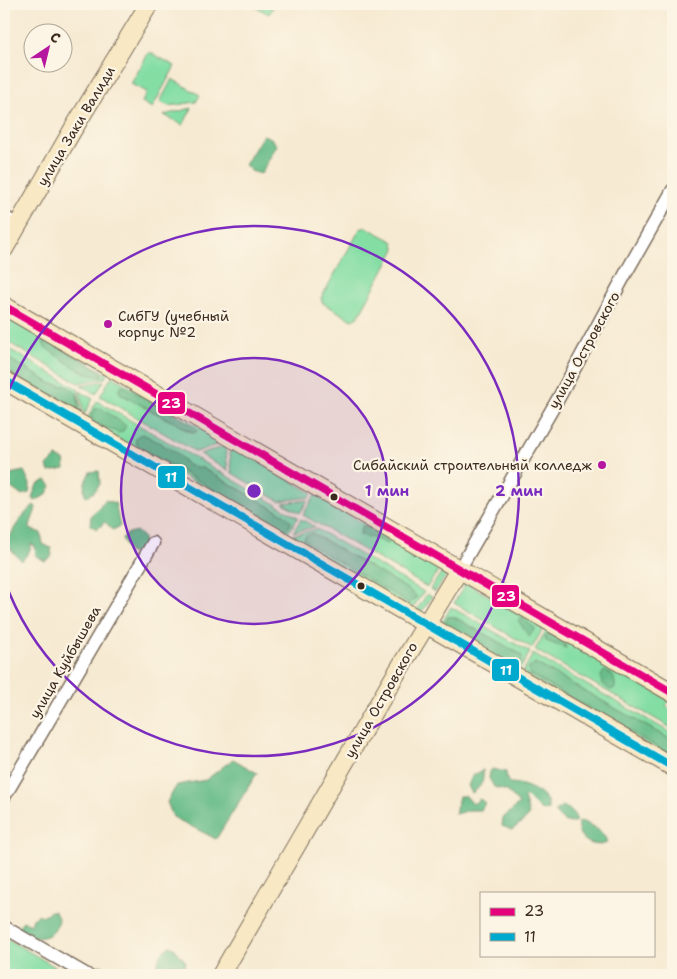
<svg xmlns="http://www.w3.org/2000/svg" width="677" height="979" viewBox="0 0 677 979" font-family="'Shantell Sans',sans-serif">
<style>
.green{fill:#84dea4;stroke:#608461;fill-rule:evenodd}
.forest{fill:#6bbd8a;stroke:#537454}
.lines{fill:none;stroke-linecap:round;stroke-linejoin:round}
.street-casing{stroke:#7c6d5d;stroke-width:15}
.secondary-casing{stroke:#7c6d5d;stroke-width:20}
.street{stroke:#fff;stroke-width:12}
.secondary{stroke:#f8e8c3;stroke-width:18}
.bus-1-casing{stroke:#fcf5e5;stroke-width:11}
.bus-2-casing{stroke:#fcf5e5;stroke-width:11}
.bus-1{stroke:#e5007d;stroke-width:8}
.bus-2{stroke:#00a9ce;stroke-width:8}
.ring{fill:none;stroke:#7b2cbf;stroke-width:2.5}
.poi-dot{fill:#b5179e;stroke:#fcf5e5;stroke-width:2}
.bus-dot{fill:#3b2a1e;stroke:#fcf5e5;stroke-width:2}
.labels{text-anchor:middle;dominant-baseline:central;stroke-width:4.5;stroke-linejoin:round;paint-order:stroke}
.street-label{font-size:14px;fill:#3b2a1e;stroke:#fcf5e5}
.poi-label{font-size:14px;fill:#3b2a1e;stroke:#fcf5e5;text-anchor:start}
.centre{fill:#7b2cbf;stroke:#fcf5e5;stroke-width:2.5}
.ring-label{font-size:15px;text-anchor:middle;font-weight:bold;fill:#7b2cbf;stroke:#fcf5e5;stroke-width:4.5;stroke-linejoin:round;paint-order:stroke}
.line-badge{stroke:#fcf5e5;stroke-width:2}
.badge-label{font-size:14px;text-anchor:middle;font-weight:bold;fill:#fff}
</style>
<rect width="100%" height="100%" fill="#fcf5e5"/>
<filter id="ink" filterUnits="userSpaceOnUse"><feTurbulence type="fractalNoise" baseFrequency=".02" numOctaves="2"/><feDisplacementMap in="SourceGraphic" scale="10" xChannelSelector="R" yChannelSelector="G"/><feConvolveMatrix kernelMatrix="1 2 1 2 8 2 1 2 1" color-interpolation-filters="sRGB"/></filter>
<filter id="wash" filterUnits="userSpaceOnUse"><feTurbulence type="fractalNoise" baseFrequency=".0096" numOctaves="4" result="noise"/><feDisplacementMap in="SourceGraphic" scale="20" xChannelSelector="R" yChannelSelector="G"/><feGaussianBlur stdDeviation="1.12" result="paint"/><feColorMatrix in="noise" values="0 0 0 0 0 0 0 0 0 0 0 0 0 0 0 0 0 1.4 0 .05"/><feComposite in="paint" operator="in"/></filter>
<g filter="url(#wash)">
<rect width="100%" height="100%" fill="#f6ead2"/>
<!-- green -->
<g class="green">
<polygon points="250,4 275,4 269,14"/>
<polygon points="149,52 175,66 152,108 142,102 147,92 131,84"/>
<polygon points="172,79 200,95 196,102 169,106 160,102"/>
<polygon points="192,108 183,125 164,115"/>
<polygon points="366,227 394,242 395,249 358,317 352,320 323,303 321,298 360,229"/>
<polygon points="4,313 108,374 105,378 78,383 4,340"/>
<polygon points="4,346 78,389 82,418 4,372 4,369 49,395 57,395 75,411 79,407 77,394 66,386 52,384 4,356"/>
<path d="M112,376L225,442L196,452L100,396ZM121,394L197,431H188L173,421L165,418Z"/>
<polygon points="104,381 96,394 81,385"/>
<polygon points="80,391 93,399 84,415"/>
<path d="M97,401L298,517L287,535L86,420ZM142,434L144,435L178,454L189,466L202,468L285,515L291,521L286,529L281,528L139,447L136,444Z"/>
<polygon points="229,444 312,493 310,497 279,501 232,473"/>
<polygon points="225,446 228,471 200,454"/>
<polygon points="315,495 440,568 427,587 303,515"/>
<polygon points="308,500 300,513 283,503"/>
<polygon points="301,519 315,527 293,532"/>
<polygon points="317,529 424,592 412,609 290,537 292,535"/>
<polygon points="443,570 446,573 446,576 435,592 430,589"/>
<polygon points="466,583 544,627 532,648 454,603"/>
<polygon points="427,594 432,597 423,610 421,611 416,611"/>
<path d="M451,607L530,652L519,671L440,626ZM448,617H454L520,654L448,628C445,624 446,621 448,617Z"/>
<polygon points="547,629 673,702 673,704 669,702 666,705 673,713 673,729 535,650"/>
<polygon points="533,654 673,734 673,741 535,663 531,675 673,756 673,759 522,673"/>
<polygon points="4,937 64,972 70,975 4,975"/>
</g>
<!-- forest -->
<g class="forest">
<polygon points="263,135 271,138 277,145 261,174 251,171 245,165"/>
<path d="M47,340L102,372V376C86,379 58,356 45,347L43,342Z"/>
<polygon points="4,356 52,384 66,386 73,390 77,394 79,407 75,411 73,410 57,395 49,395 4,369"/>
<path d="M122,385L192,425L197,431L195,433C184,430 176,422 165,418L121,394L119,391V388Z"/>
<polygon points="101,408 124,424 126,426 123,431 119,433 92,422 91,415 95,409"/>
<path d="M142,434L147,436C156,441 166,446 175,452C188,461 182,467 202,468L285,515L291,521L290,526L286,529L281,528L139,447C134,443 134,436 142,434Z"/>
<polygon points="56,457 64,460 65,469 49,472 47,466"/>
<polygon points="24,471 30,484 29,493 21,495 10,487 5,475"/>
<path d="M99,471L100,484L94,492L86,497C82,487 85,481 90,472Z"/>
<polygon points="46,480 51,486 46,495 35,501 32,497 37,485"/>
<polygon points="105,500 115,503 120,526 113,530 105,522 97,529 90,525 91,515 98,509"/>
<path d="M34,505L36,507C35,515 30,521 30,529L41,533L43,544L51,548L52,556L45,561L36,556L35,546L31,544L30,550L22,561L13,552L7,544C11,531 23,514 34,505Z"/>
<polygon points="363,525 390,542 387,544 374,538 360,535 360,532"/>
<polygon points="136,531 143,537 144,545 138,553 129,553 122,538 129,533"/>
<polygon points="312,533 409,590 417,597 411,603 408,603 309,544 304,539 305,536"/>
<path d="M448,617H454L520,654C523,657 522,660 520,664L518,665H512L448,628C445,624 446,621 448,617Z"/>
<polygon points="522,618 535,628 529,637 518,620"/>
<polygon points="551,633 564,641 566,648 546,641 545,636"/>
<polygon points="535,663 673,741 673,756 531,675 529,672 529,668"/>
<path d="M604,671C614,674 615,678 615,688L610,690L603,684L601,676Z"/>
<polygon points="233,759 257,773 216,839 173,817 167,802 177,785 206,780"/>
<path d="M492,769L506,772L507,780L510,783C521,783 541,790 547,801C548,803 548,806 548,809L543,811L535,805L526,796L524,798L529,814L526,819L512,830L502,826L503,818L519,804L507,791L494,787L489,778L490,772Z"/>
<path d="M483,770C484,782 482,785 472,793L468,786L472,776Z"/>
<polygon points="459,796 466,796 473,804 480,799 485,803 481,810 470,810 455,814"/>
<path d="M562,806C570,809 574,812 577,821C566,824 564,822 556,814V811Z"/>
<path d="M581,821C592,826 605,831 607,843C593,849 576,839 578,823Z"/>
<path d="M51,911L55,912L59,920C58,923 56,928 54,931C44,941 30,938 20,933L19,926L23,921L31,925L33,919L39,914L42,916Z"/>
<path d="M170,946L175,949L186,962C186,963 183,969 183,970C177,977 165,977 158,972C156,961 160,952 170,946Z"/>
<polygon points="99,965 118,972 120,975 97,975 91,970"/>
</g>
</g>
<g filter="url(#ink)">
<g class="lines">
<!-- street casing -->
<g class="street-casing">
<g id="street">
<polyline points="4,217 18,225"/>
<polyline points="459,570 558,399 627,271 673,190"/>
<polyline points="4,797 153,543"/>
<polyline points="4,927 87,975"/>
</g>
</g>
<!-- secondary casing -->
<g class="secondary-casing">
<g id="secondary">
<polyline points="4,249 72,131 149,4"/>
<polyline points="4,306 673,693"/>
<polyline points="4,380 673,767"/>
<polyline points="221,975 393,679 459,570"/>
</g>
</g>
<!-- street -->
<use href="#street" class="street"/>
<!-- secondary -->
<use href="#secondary" class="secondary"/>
<!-- bus-1 casing -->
<g class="bus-1-casing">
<polyline id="bus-1" points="4,306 673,693"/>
</g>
<!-- bus-2 casing -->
<g class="bus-2-casing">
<polyline id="bus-2" points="4,380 673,767"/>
</g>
<!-- bus-1 -->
<use href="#bus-1" class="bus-1"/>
<!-- bus-2 -->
<use href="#bus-2" class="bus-2"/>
</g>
</g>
<!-- distance rings -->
<circle cx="254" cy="491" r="133" fill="#7b2cbf" fill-opacity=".12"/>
<g class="ring">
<circle cx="254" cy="491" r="133"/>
<path d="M4 403A265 265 0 1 1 4 579"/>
</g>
<!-- markers -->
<g class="poi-dot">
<circle cx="108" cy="324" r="5"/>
<circle cx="602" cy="465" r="5"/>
</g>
<g class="bus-dot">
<circle cx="334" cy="497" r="4.5"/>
<circle cx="361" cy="586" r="4.5"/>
</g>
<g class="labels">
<!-- street labels -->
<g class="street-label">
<text transform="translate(76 126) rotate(-59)">улица Заки Валиди</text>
<text transform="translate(584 350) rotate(-61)">улица Островского</text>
<text transform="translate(65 662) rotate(-60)">улица Куйбышева</text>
<text transform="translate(381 700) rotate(-60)">улица Островского</text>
</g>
<!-- poi labels -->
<g class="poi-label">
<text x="118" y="316">СибГУ (учебный<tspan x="118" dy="16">корпус №2</tspan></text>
<text x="592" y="465" text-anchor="end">Сибайский строительный колледж</text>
</g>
</g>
<circle cx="254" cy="491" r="8" class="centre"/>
<g class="ring-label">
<text x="387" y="496">1 мин</text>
<text x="519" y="496">2 мин</text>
</g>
<g class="line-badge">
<rect x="157" y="391" width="29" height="24" rx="5" fill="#e5007d"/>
<rect x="157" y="465" width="29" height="24" rx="5" fill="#00a9ce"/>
<rect x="491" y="584" width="29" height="24" rx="5" fill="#e5007d"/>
<rect x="491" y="658" width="29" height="24" rx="5" fill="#00a9ce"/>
</g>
<g class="badge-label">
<text x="171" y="408">23</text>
<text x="171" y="482">11</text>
<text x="506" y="601">23</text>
<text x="506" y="675">11</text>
</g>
<!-- margin -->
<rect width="677" height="979" fill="none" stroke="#fcf5e5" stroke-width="20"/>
<!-- legend -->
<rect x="480" y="892" width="175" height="65" fill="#fcf5e5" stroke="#afa495"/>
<rect x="490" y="908" width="25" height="8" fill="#e5007d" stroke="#afa495"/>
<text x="524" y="916" font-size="15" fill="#3b2a1e">23</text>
<rect x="490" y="933" width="25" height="8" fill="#00a9ce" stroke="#afa495"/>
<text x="524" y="942" font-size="15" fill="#3b2a1e">11</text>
<!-- north arrow -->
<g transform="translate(48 48) rotate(35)"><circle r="24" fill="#fcf5e5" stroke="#afa495"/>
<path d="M0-4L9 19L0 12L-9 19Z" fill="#b5179e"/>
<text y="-8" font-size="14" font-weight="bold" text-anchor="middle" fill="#3b2a1e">С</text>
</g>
</svg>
